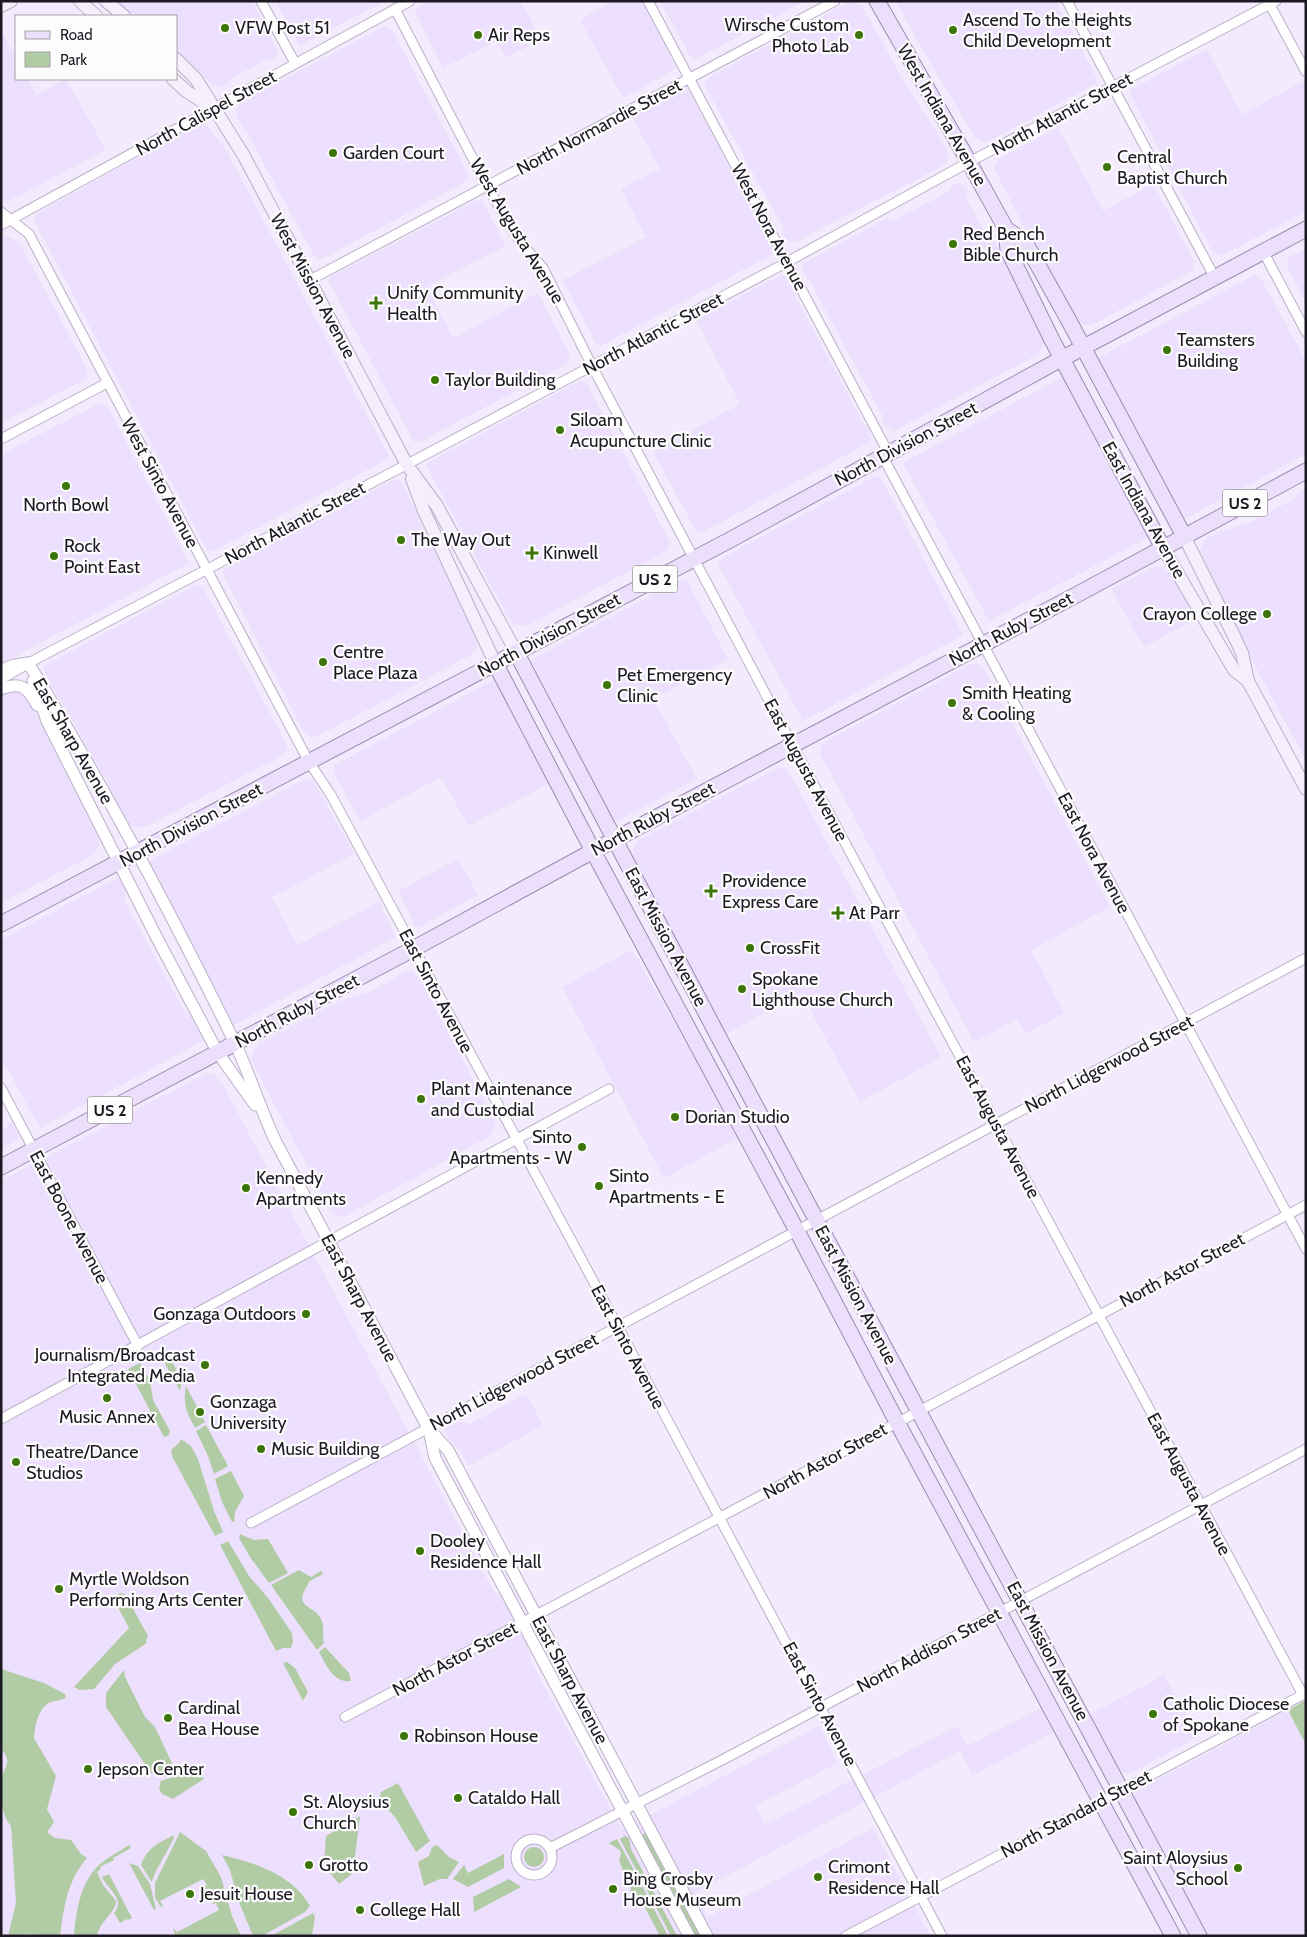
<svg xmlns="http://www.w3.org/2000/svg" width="1307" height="1937" viewBox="0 0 1307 1937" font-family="Cabin,sans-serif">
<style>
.built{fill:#eddffe}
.green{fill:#b1cca4}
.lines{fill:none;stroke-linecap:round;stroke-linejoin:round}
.minor-casing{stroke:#bab0c7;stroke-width:11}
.tertiary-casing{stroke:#bab0c7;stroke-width:13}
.secondary-casing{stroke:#bab0c7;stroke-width:14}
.primary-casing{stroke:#9b8cad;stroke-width:17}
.minor{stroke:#fff;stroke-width:9}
.tertiary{stroke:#fff;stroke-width:11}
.secondary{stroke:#f5effd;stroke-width:12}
.primary{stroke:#ecdffb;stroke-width:15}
.poi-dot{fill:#3c7509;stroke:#fcfcfc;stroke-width:2}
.labels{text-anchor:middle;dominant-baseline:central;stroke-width:4.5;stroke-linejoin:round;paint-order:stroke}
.shield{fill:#fcfcfc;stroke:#605d63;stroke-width:1}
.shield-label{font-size:16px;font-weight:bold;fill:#1d1922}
.poi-label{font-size:18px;fill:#1d1922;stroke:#fcfcfc;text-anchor:start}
.street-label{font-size:18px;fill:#1d1922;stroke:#fcfcfc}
</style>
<rect width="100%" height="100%" fill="#f3eafe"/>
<!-- built -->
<g class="built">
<polygon points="115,1 252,1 278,51 278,57 275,59 269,58 230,79 225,86 214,87 176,51 176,16 134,16"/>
<polygon points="276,1 385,1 301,45 299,44"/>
<polygon points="430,1 520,1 541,39 506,58 496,41 443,68 415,12 417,8"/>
<polygon points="613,1 642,1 675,65 675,68 670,72 623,98 580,20"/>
<polygon points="660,1 805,1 698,58 692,59"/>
<polygon points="896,1 1056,1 1097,79 1097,83 989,141 981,141 975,137 918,42"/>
<polygon points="849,2 856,2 862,6 899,73 946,148 949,156 948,160 944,165 798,241 790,242 783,235 783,227 707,90 705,83 711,76"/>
<polygon points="385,26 392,30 469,176 465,182 322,259 316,259 251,140 237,118 236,109 239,103"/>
<polygon points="1,30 16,58 16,79 28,79 37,95 66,79 106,150 8,201 1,199"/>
<polygon points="1207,49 1242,115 1303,81 1306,87 1306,211 1223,255 1214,253 1211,249 1130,93 1132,89"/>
<polygon points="682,90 687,90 690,93 773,249 773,254 600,346 597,345 563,280 646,237 621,189 660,169 632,117"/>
<polygon points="195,125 206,125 208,127 226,150 389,457 386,460 211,552 206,548 33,218 38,213"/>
<polygon points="1058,127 1103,211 1153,184 1194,261 1194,268 1192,271 1093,324 1086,326 1076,320 1033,244 994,168 999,159"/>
<polygon points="960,183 967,188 966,197 987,237 992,238 995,241 1034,319 1044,343 1039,353 1035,356 893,431 882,422 882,415 810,281 807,279 802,269 802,264 888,218 893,221 950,191 953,184"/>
<polygon points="477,200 482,201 484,205 506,246 431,284 429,290 453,338 538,293 569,353 570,359 565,365 532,382 420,442 414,442 328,280 330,277"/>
<polygon points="1,235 12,238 20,244 87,369 86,378 82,381 1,423"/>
<polygon points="1306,248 1306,302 1287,266 1289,257"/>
<polygon points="781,275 785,275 793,287 793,292 864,425 868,427 871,439 868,443 703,532 699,532 694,527 653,452 740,404 696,320"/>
<polygon points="1255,275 1262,280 1306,362 1306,454 1184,519 1098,358"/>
<polygon points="1062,377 1064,377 1149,537 989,621 904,465 905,462"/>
<polygon points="580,381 584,381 587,384 671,544 668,550 530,624 521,626 514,624 508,617 426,465 429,462"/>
<polygon points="100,403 105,405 109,409 189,563 1,664 1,455"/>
<polygon points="874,477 879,477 883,481 963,635 803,721 719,566 719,562 722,558"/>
<polygon points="393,480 397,480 403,485 476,636 477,647 471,655 316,737 311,737 305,734 222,572 226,568"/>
<polygon points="1306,488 1306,760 1253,662 1200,551 1204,541 1212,536 1221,531 1250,523 1290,501"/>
<polygon points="1156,566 1162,567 1169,572 1196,619 1144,647 1111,589"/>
<polygon points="680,580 684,580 688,583 728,659 653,699 697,779 614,822 531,660"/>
<polygon points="198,584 203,588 287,745 287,750 281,756 147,826 137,827 129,824 126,819 106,780 44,672 44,668 45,665"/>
<polygon points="971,664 979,665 984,670 1110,907 1031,950 1064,1013 1025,1034 1017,1019 974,1042 820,753 822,744 826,741"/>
<polygon points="496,679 551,783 468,826 441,777 360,821 333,771 335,765"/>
<polygon points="15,689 27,696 98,837 99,842 97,851 93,855 1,903 1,694"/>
<polygon points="780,767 787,769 789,772 941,1057 860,1102 801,993 726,1034 632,856 634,846 639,840"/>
<polygon points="305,779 310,779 315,783 354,854 272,897 297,945 379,902 396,937 233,1025 149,864 151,860"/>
<polygon points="458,859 478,895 419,927 416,927 398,891"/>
<polygon points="117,878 121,880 126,890 124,900 185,1013 193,1018 203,1041 40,1128 1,1057 1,940"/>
<polygon points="632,950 740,1137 664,1178 562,987"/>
<polygon points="406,972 412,972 419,977 494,1120 495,1126 488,1137 345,1216 337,1216 332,1212 252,1062 253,1052 260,1043 337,1002 371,991"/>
<polygon points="207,1073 215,1075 224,1087 494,1592 505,1602 527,1644 531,1662 622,1830 819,1726 838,1763 755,1806 765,1825 957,1726 967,1746 1043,1707 1056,1731 973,1775 960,1751 695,1893 708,1917 873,1828 930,1936 1,1936 1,1181"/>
<polygon points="10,1122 12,1122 19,1137 16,1141 1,1149 1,1124 6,1129"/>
<polygon points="526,1394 543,1425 468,1466 459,1449 450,1442 443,1428 456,1421 470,1424"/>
<polygon points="1164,1675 1197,1737 1131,1773 1123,1773 1119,1770 1089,1715"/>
<polygon points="1288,1710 1306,1745 1306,1936 1207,1936 1135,1800 1134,1795 1138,1790"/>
</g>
<!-- green -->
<g class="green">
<polygon points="166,1349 182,1381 180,1391 164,1362"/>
<polygon points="140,1363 150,1381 153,1400 170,1431 168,1436 164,1437 128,1369"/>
<path d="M186,1386L205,1422L195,1428C186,1411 183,1405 186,1386Z"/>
<polygon points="206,1425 228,1466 214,1474 208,1456 196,1431"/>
<polygon points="181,1439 191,1446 198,1459 214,1511 223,1532 215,1536 172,1456 171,1450 179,1443"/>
<polygon points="231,1471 244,1496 235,1512 234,1522 232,1522 222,1502 215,1479"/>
<polygon points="240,1534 254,1540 268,1539 288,1573 269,1583 250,1557 239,1538"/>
<polygon points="228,1541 249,1576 268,1598 292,1633 293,1642 291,1648 283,1648 276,1651 220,1545"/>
<path d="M299,1570L311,1577L321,1571L323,1574L308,1582L309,1583C291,1609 314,1604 321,1619C325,1627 322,1635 324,1643L317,1650L271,1585Z"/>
<polygon points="120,1593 125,1594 148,1636 146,1641 147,1643 115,1664 94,1689 80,1690 74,1687 129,1628 114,1600 115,1596"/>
<path d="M325,1647L349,1673L351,1681C333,1683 327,1666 319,1652Z"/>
<polygon points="287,1662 295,1668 308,1692 303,1701 283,1663"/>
<path d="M1,1669L44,1683L65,1694L66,1697C62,1701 56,1700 51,1702C38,1707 35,1726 34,1738L56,1776L47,1809L54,1822L47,1832L55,1838L71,1840L81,1854L87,1858C67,1881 64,1907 60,1936L26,1934L8,1936L16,1903L11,1826C1,1814 0,1796 1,1781C3,1768 14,1762 1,1749Z"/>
<path d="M124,1670L125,1677L145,1717L155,1727L177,1774C167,1777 160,1777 151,1773L106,1707V1693Z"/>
<polygon points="1306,1700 1306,1745 1288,1710"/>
<polygon points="198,1767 204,1779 173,1799 162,1794 159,1789 161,1781 185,1773"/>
<polygon points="398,1783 430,1841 416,1852 395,1817 379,1800 381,1792"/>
<polygon points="360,1816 353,1873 339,1884 324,1865 326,1836"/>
<polygon points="180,1832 206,1851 221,1877 232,1916 241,1936 175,1935 173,1928 177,1932 219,1910 216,1903 213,1904 204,1887 207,1885 203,1879 160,1901 163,1906 161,1907 155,1898 155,1883"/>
<polygon points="647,1832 702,1936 693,1936 640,1836"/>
<path d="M174,1835L173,1840L156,1871L152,1881H151L141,1865C148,1847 157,1844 174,1835Z"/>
<polygon points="625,1836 629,1838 631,1849 677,1936 671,1936 620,1839"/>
<polygon points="617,1839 637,1876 627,1881 619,1860 621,1854 620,1850 609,1843"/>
<path d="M129,1845L131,1848L113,1858L114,1860L100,1867L101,1869L97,1872L103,1885L116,1901C117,1911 99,1922 97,1936H74C76,1911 80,1885 97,1867C106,1858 119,1852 129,1845Z"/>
<polygon points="437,1845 449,1857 459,1862 447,1879 440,1879 424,1886 418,1862 429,1856 432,1847"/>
<circle cx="534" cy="1857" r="10"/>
<polygon points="504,1854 504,1868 468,1887 453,1879 464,1865 468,1873"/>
<path d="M222,1855C255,1863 292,1874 310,1906L305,1912L262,1936H253L239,1902L230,1870Z"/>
<polygon points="129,1863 138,1866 150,1884 156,1909 154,1910"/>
<path d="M109,1874L132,1918L128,1920L127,1919L120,1923L114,1913C126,1899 108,1890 102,1877Z"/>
<polygon points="638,1878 668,1936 660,1936 642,1902 631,1895 630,1882"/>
<polygon points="509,1879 521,1887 474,1912 473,1897"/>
<polygon points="313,1913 315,1917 312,1936 271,1936"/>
</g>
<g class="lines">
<!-- minor casing -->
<g class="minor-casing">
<g id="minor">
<polyline points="261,1 295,63"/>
<polyline points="648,1 889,454"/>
<polyline points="1067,1 1215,278"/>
<polyline points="1268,1 1306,72"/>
<polyline points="395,9 487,186 520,242 543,268 592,366 792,744 1303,1695"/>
<polyline points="1,212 29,234 309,762 331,795 618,1327 942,1936"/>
<polyline points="1,225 410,1"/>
<polyline points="1264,253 1306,332"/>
<polyline points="310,280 835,1"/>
<polyline points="1,439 107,383"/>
<polyline points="883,457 1306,1249"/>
<polyline points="1,679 38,658 402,467 778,267 969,162 1276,1"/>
<polyline points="1,1088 138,1346"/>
<polyline points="1,1419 609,1089"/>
<polyline points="251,1523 1306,958"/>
<polyline points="345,1717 1306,1205"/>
<circle cx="534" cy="1857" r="18"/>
<polyline points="550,1848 724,1759 1306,1449"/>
<polyline points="846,1936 1306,1693"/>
</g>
</g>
<!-- tertiary casing -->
<g class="tertiary-casing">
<g id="tertiary">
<path d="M28,663C104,785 171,913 234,1041C250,1074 260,1109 276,1142L428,1428L448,1450L707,1936"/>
<polyline points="1,670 14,665 28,663"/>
<polyline points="33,681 47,721 158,940 218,1053 255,1105"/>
<path d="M1,689C21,681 28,688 37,705"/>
<polyline points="429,1430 435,1458 689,1936"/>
</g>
</g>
<!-- secondary casing -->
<g class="secondary-casing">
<g id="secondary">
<polyline points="80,1 96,16"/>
<polyline points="106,1 124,16"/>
<polyline points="1,6 11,1"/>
<polyline points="176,59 196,79 244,156 407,465 437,506 516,652"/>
<polyline points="173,79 186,91 212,108"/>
<polyline points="412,479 424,511 495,663"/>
<polyline points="1184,536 1234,636 1242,653 1248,681 1306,789"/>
<polyline points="1163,548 1234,670 1248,681"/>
</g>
</g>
<!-- primary casing -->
<g class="primary-casing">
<g id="primary">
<polyline points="877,1 969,162 1006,229 1008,250 1052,340 1163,548"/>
<polyline points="1006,229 1025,242 1068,319 1184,536"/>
<polyline points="516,652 716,1032 1199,1936"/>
<polyline points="495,663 593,851 797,1231 897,1422 1173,1936"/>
<polyline points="1,924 728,541 1052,364 1306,229"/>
<polyline points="1,1167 413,949 593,851 1078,594 1306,471"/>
</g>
</g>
<!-- minor -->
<use href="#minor" class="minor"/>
<!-- tertiary -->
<use href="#tertiary" class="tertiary"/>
<!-- secondary -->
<use href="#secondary" class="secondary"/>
<!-- primary -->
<use href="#primary" class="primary"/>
</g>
<!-- markers -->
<g class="poi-dot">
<circle cx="225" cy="28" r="5"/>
<circle cx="953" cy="30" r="5"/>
<circle cx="478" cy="35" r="5"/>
<circle cx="859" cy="35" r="5"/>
<circle cx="333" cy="153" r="5"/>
<circle cx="1107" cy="167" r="5"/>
<circle cx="953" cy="244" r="5"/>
<path d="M373.5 295.5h5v5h5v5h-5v5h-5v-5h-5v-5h5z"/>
<circle cx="1167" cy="350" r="5"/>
<circle cx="435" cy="380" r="5"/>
<circle cx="560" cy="430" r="5"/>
<circle cx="66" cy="486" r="5"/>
<circle cx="401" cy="540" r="5"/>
<path d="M529.5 545.5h5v5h5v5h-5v5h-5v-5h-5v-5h5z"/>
<circle cx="54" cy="556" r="5"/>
<circle cx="1267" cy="614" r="5"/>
<circle cx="323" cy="662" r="5"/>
<circle cx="607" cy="685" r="5"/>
<circle cx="952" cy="703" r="5"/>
<path d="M708.5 883.5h5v5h5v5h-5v5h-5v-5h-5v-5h5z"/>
<path d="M835.5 905.5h5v5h5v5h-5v5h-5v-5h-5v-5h5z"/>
<circle cx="750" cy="948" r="5"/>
<circle cx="742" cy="989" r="5"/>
<circle cx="421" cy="1099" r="5"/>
<circle cx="675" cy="1117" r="5"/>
<circle cx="582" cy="1147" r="5"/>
<circle cx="599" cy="1186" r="5"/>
<circle cx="246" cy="1188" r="5"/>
<circle cx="306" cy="1314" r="5"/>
<circle cx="205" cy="1365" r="5"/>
<circle cx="107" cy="1398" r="5"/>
<circle cx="200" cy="1412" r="5"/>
<circle cx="261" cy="1449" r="5"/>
<circle cx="16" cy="1462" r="5"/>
<circle cx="420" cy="1551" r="5"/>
<circle cx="59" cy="1589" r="5"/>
<circle cx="1153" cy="1714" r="5"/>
<circle cx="168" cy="1718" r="5"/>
<circle cx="404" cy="1736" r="5"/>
<circle cx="88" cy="1769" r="5"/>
<circle cx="458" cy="1798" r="5"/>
<circle cx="293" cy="1812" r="5"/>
<circle cx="309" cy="1865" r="5"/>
<circle cx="1238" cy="1868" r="5"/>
<circle cx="818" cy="1877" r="5"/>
<circle cx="613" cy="1889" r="5"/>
<circle cx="190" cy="1894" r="5"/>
<circle cx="360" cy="1910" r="5"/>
</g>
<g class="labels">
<!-- shield labels -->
<g class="shield">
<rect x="1222.5" y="489.5" width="45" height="27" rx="4"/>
<rect x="632.5" y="565.5" width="45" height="27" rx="4"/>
<rect x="87.5" y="1096.5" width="45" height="27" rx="4"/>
</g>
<g class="shield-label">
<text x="1245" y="503">US 2</text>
<text x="655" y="579">US 2</text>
<text x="110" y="1110">US 2</text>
</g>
<!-- poi labels -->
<g class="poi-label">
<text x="963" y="20">Ascend To the Heights<tspan x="963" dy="21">Child Development</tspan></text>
<text x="849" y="25" text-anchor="end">Wirsche Custom<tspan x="849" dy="21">Photo Lab</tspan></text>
<text x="235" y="28">VFW Post 51</text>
<text x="488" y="35">Air Reps</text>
<text x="343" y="153">Garden Court</text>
<text x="1117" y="157">Central<tspan x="1117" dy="21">Baptist Church</tspan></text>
<text x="963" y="234">Red Bench<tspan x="963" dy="21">Bible Church</tspan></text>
<text x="387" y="293">Unify Community<tspan x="387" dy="21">Health</tspan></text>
<text x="1177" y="340">Teamsters<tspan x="1177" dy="21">Building</tspan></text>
<text x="445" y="380">Taylor Building</text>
<text x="570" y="420">Siloam<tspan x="570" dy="21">Acupuncture Clinic</tspan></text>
<text x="66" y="505" text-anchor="middle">North Bowl</text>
<text x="411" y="540">The Way Out</text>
<text x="64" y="546">Rock<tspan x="64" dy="21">Point East</tspan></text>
<text x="543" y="553">Kinwell</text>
<text x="1257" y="614" text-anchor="end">Crayon College</text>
<text x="333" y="652">Centre<tspan x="333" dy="21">Place Plaza</tspan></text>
<text x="617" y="675">Pet Emergency<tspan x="617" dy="21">Clinic</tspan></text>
<text x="962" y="693">Smith Heating<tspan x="962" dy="21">&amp; Cooling</tspan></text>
<text x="722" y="881">Providence<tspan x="722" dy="21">Express Care</tspan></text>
<text x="849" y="913">At Parr</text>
<text x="760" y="948">CrossFit</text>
<text x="752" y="979">Spokane<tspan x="752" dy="21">Lighthouse Church</tspan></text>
<text x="431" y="1089">Plant Maintenance<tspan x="431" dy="21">and Custodial</tspan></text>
<text x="685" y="1117">Dorian Studio</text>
<text x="572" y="1137" text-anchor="end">Sinto<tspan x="572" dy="21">Apartments - W</tspan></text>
<text x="609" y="1176">Sinto<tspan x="609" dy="21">Apartments - E</tspan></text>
<text x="256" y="1178">Kennedy<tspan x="256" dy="21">Apartments</tspan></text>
<text x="296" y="1314" text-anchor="end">Gonzaga Outdoors</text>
<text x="195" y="1355" text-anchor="end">Journalism/Broadcast<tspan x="195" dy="21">Integrated Media</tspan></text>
<text x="210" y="1402">Gonzaga<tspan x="210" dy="21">University</tspan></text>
<text x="107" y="1417" text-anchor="middle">Music Annex</text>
<text x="271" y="1449">Music Building</text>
<text x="26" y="1452">Theatre/Dance<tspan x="26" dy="21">Studios</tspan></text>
<text x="430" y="1541">Dooley<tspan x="430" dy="21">Residence Hall</tspan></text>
<text x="69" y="1579">Myrtle Woldson<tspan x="69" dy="21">Performing Arts Center</tspan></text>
<text x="1163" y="1704">Catholic Diocese<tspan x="1163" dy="21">of Spokane</tspan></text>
<text x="178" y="1708">Cardinal<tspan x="178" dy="21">Bea House</tspan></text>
<text x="414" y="1736">Robinson House</text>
<text x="98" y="1769">Jepson Center</text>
<text x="468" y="1798">Cataldo Hall</text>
<text x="303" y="1802">St. Aloysius<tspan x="303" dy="21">Church</tspan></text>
<text x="1228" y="1858" text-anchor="end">Saint Aloysius<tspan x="1228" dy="21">School</tspan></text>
<text x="319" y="1865">Grotto</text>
<text x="828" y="1867">Crimont<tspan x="828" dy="21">Residence Hall</tspan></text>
<text x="623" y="1879">Bing Crosby<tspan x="623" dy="21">House Museum</tspan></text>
<text x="200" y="1894">Jesuit House</text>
<text x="370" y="1910">College Hall</text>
</g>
<!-- street labels -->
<g class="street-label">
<text transform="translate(206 113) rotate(-29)">North Calispel Street</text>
<text transform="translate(1062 114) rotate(-28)">North Atlantic Street</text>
<text transform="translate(942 115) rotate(60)">West Indiana Avenue</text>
<text transform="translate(599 127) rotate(-28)">North Normandie Street</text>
<text transform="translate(769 227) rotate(62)">West Nora Avenue</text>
<text transform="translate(517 231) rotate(59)">West Augusta Avenue</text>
<text transform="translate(313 286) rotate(62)">West Mission Avenue</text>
<text transform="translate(653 334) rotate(-28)">North Atlantic Street</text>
<text transform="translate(906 444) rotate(-28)">North Division Street</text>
<text transform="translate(160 483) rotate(62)">West Sinto Avenue</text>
<text transform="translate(1144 510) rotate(61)">East Indiana Avenue</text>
<text transform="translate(295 523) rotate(-28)">North Atlantic Street</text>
<text transform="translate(1011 629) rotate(-28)">North Ruby Street</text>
<text transform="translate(549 635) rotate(-28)">North Division Street</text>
<text transform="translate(73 741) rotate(60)">East Sharp Avenue</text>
<text transform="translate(806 770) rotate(62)">East Augusta Avenue</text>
<text transform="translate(653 819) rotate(-28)">North Ruby Street</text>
<text transform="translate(191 825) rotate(-28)">North Division Street</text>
<text transform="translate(1094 853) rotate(62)">East Nora Avenue</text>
<text transform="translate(666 937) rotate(62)">East Mission Avenue</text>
<text transform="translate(436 991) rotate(62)">East Sinto Avenue</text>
<text transform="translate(297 1011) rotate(-28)">North Ruby Street</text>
<text transform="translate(1109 1064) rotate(-28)">North Lidgerwood Street</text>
<text transform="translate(998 1127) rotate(62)">East Augusta Avenue</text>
<text transform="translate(69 1217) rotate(62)">East Boone Avenue</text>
<text transform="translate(1182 1270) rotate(-28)">North Astor Street</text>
<text transform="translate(856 1295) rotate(62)">East Mission Avenue</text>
<text transform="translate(359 1298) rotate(62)">East Sharp Avenue</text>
<text transform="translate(628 1347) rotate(62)">East Sinto Avenue</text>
<text transform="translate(514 1382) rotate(-28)">North Lidgerwood Street</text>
<text transform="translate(825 1461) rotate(-29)">North Astor Street</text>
<text transform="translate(1189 1484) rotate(62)">East Augusta Avenue</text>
<text transform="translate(929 1650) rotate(-28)">North Addison Street</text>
<text transform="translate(1048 1651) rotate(62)">East Mission Avenue</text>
<text transform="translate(455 1659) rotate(-28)">North Astor Street</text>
<text transform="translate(570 1680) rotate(62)">East Sharp Avenue</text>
<text transform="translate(820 1704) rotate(62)">East Sinto Avenue</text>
<text transform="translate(1076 1814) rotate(-28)">North Standard Street</text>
</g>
</g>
<!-- border -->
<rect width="1307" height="1937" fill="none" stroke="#1d1922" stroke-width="5"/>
<!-- legend -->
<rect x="15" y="15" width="162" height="65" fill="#fcfcfc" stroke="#a3a1a5"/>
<rect x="25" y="31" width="25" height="8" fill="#ecdffb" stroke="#a3a1a5"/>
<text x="60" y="40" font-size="15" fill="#1d1922">Road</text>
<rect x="25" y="52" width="25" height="15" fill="#b1cca4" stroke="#a3a1a5"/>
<text x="60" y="65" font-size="15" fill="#1d1922">Park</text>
</svg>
